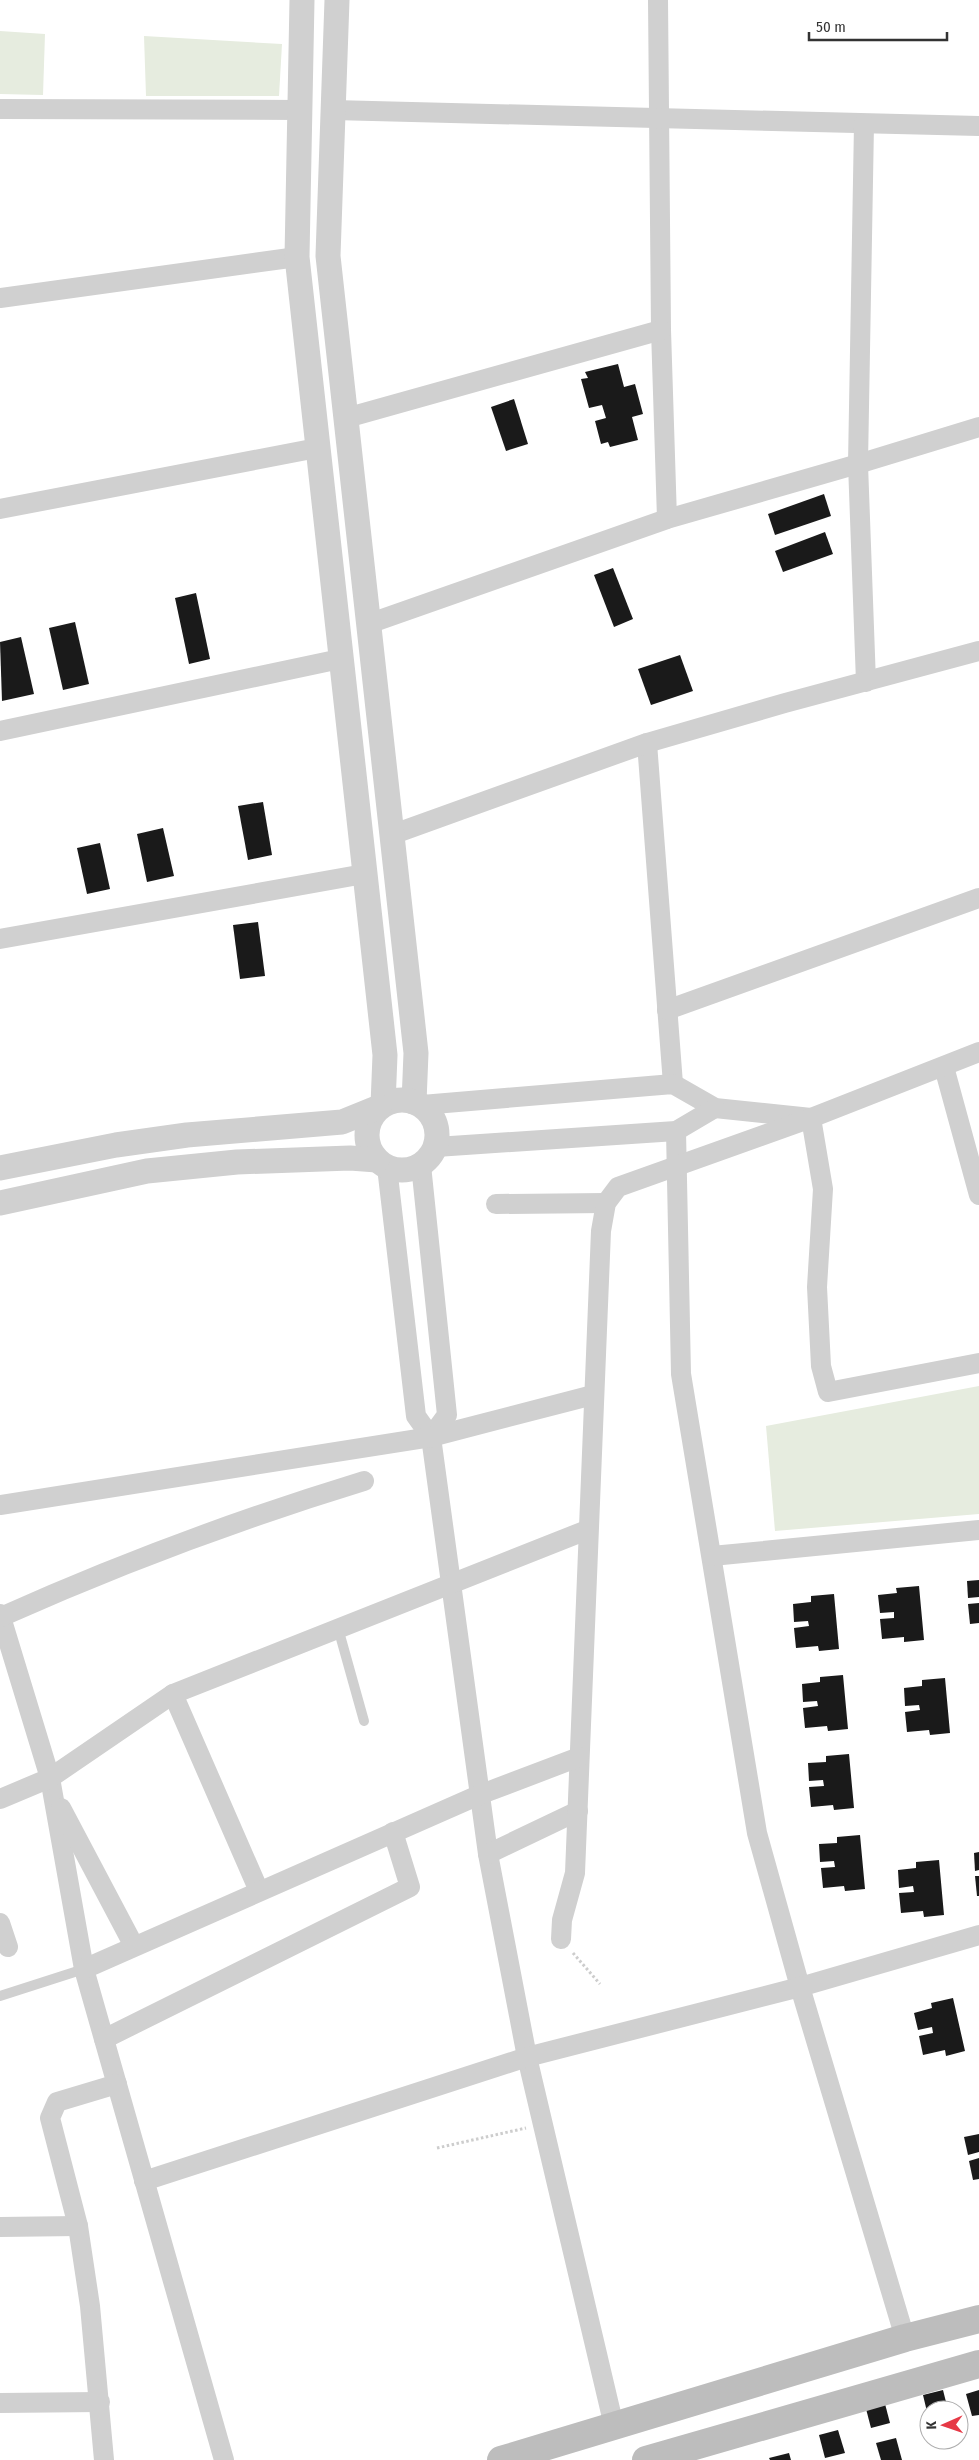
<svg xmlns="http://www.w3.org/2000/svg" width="979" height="2460" viewBox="0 0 979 2460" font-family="'Fira Sans Condensed',sans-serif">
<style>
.green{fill:#e6ecdf}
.building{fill:#1a1a1a}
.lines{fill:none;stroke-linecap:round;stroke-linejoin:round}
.path{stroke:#cdcdcd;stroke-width:3;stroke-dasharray:2.5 2.5;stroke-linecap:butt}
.service{stroke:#d0d0d0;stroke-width:10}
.minor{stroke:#d0d0d0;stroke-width:20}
.tertiary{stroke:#d0d0d0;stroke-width:25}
.secondary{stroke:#bdbdbd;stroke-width:28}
</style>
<rect width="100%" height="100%" fill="#fff"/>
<!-- green -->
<g class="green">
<polygon points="0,31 45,34 43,95 0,94"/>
<polygon points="144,36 282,44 279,96 146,96"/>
<polygon points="979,1386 979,1514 775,1531 766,1426"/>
</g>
<!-- building -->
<g class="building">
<polygon points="618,364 624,387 635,384 643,414 632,417 638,440 610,447 608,442 601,444 595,421 606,418 602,405 589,408 581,379 588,378 585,372"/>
<polygon points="514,399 528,444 506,451 491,407"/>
<polygon points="824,494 831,516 775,535 768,514"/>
<polygon points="825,532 833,554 783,572 775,551"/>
<polygon points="613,568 633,619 614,627 594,575"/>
<polygon points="196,593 210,659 189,664 175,598"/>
<polygon points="75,622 89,684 63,690 49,628"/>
<polygon points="21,637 34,694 2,701 0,642"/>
<polygon points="680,655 693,691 651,705 638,669"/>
<polygon points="263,802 272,855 248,860 238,806"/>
<polygon points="163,828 174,876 147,882 137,834"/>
<polygon points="100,843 110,889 87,894 77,848"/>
<polygon points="258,922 265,976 240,979 233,925"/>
<polygon points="979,1580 979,1597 968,1598 967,1581"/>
<polygon points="919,1586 924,1640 904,1642 904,1637 882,1639 880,1619 894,1618 894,1612 880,1613 878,1595 897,1593 896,1588"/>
<polygon points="834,1594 839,1649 819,1651 818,1646 796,1648 794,1628 809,1626 808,1621 794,1622 793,1604 811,1602 811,1596"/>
<polygon points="979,1603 979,1623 970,1624 968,1604"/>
<polygon points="843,1675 848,1729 828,1731 827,1726 805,1728 803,1708 818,1706 817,1701 803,1702 802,1684 820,1682 820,1677"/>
<polygon points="945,1678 950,1733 930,1735 929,1730 907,1732 905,1712 920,1710 919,1705 905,1706 904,1688 922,1686 922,1680"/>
<polygon points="849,1754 854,1808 834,1810 833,1805 811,1807 809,1787 824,1786 823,1780 809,1781 808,1763 826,1762 826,1756"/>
<polygon points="860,1835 865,1889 845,1891 844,1886 823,1888 821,1868 835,1867 834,1861 820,1862 819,1844 837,1843 837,1837"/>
<polygon points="979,1852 979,1870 975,1871 974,1853"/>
<polygon points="939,1860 944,1915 924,1917 923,1911 901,1913 899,1893 914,1892 913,1886 899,1888 898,1870 916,1868 916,1862"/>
<polygon points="975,1876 979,1876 979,1896 977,1896"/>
<polygon points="953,1998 965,2051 946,2056 945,2050 923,2055 919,2036 933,2033 932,2027 918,2030 914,2013 932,2008 931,2003"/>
<polygon points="979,2134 979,2152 968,2155 964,2137"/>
<polygon points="979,2158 979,2179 973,2180 969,2161"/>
<polygon points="943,2390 948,2410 929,2410 928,2416 923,2395"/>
<polygon points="979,2390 979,2415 972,2416 966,2394"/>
<polygon points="884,2400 890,2423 871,2428 865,2405"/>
<polygon points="838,2430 845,2453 825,2458 819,2435"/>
<polygon points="896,2438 902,2460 881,2460 876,2443"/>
<polygon points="789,2453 791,2460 770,2460 769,2458"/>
</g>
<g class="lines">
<!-- path -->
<g class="path">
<polyline points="573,1953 600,1984"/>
<polyline points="437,2148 526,2128"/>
</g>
<!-- service -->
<g class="service">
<polyline points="338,1628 364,1721"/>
<polyline points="0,1996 84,1969"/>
</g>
<!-- minor -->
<g class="minor">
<polyline points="658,0 661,330 667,519"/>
<polyline points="0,109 301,110"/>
<polyline points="333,110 979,126"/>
<polyline points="864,124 858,464 866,682"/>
<polyline points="0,298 297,257"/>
<polyline points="346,418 661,330"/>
<polyline points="0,509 317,448"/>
<polyline points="368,624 667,519 858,464 979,427"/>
<polyline points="0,731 340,659"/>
<polyline points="647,743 673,1084"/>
<polyline points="391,835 647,743 785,703 979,651"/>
<polyline points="0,939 364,874"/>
<polyline points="667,1010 979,898"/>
<polyline points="944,1067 979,1195"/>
<polyline points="422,1105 673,1084 715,1108 811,1118 823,1189 817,1287 821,1366 828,1392 979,1363"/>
<polyline points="676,1131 681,1374 757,1833 800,1987 905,2338"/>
<polyline points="436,1147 676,1131 715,1108"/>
<polyline points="421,1165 447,1415 431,1437"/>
<polyline points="387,1167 416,1416 431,1437 488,1854 527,2057 614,2426"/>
<polyline points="496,1204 606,1203"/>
<polyline points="0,1505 431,1437 593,1395"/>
<polyline points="712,1556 979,1530"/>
<polyline points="0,1614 50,1778 84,1969 224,2460"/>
<path d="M1,1617C119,1564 240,1519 364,1481"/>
<polyline points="173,1694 259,1891"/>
<polyline points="0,1799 50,1778 173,1694 587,1530"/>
<polyline points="61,1808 134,1946"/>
<polyline points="488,1854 578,1811"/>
<polyline points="0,1923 8,1947"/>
<polyline points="561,1939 562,1920 575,1873 601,1231 606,1203 618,1187 811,1118 979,1052"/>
<polyline points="84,1969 479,1795 579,1757"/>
<polyline points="104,2039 410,1887 393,1832"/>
<polyline points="144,2181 527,2057 800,1987 979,1935"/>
<polyline points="0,2227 78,2226"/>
<polyline points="0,2403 100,2402"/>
<polyline points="104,2460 90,2306 78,2226 50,2118 57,2102 117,2084"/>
</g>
<!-- tertiary -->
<g class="tertiary">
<polyline points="302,0 297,257 385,1055 383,1105"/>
<polyline points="337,0 328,256 416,1053 414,1102"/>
<circle cx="402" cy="1135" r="35"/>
<polyline points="0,1168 116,1145 187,1135 342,1122 379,1107"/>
<polyline points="0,1203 147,1171 237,1162 350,1158 377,1160"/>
</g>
<!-- secondary -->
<g class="secondary">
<polyline points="501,2460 905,2338 979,2319"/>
<polyline points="646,2460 979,2364"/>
</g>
</g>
<!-- north arrow -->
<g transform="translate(944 2425) rotate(268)"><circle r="24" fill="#ffffff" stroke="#adadad"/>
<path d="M0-4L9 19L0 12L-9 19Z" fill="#e63946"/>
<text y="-8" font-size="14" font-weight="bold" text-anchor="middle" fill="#333333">K</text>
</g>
<!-- scale -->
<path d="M809 32v8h138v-8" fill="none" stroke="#333333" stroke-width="2.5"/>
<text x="816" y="32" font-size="15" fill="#333333" stroke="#ffffff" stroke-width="4" paint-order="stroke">50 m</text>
</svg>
